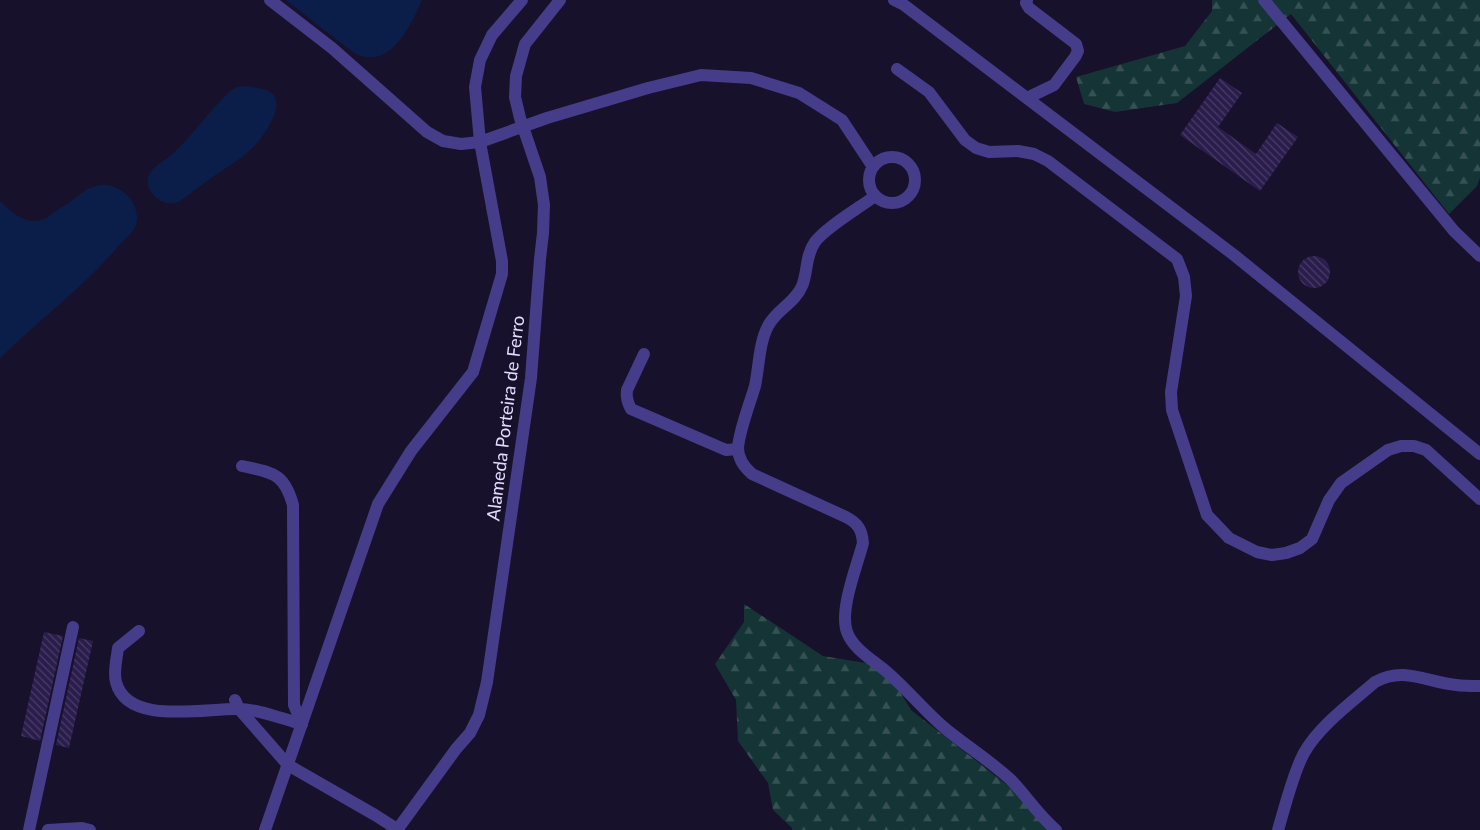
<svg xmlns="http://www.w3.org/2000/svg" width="1480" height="830" viewBox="0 0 1480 830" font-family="Lato,sans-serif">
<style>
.forest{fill:url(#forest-firs)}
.water{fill:#0b1e4a}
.building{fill:url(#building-back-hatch)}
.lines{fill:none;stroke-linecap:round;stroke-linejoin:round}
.minor{stroke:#453d8a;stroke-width:12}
.labels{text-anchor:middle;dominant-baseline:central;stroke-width:4.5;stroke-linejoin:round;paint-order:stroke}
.street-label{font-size:18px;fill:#e2dbff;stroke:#18112b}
</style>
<defs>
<pattern id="forest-firs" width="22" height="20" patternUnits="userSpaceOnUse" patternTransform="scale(1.25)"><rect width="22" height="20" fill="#143435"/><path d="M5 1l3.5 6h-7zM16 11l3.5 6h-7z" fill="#365153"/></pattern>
<pattern id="building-back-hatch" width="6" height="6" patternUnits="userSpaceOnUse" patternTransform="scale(1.25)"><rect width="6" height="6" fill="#2a1d4c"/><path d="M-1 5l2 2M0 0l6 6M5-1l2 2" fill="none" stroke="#493d67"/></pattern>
</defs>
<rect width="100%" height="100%" fill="#18112b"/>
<!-- forest -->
<g class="forest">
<polygon points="1212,0 1480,0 1480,178 1477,186 1449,214 1291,14 1177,103 1115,112 1084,104 1076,77 1185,46 1212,11"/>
<polygon points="744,604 823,656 884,666 911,710 1047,816 1054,830 792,830 792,828 773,810 768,783 738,741 736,700 715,664 744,622"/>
</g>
<!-- water -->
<g class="water">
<path d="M286,0H422C410,27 390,71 354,53Z"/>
<path d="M247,86C254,88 264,88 270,92C289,104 261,141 249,151C238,161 224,169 211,178C201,185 191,193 180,201C176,202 173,204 168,203C157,202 143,187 149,175C152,168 162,162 169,157C192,137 208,112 230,91L238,87Z"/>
<path d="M101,185C105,185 109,185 112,186C128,191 141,209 136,225C134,231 126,238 121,243C85,286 40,319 0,358V201C11,212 27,227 44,219C49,217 53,213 57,210C64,206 71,202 77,197C85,190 90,187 101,185Z"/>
</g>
<!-- building -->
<g class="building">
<polygon points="1220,78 1242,93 1218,127 1256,154 1277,123 1298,137 1260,191 1180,135"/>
<circle cx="1314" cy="272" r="16"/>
<polygon points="44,632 63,636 40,741 21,736"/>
<polygon points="79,638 93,641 69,748 56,745"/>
</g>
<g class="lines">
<!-- minor -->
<g class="minor">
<polyline points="270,0 332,48 427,132 443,141 461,144 480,142 547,118 648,88 701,75 751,78 799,93 842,120 873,167"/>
<polyline points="894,0 904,5 1234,255 1480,454"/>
<polyline points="1264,0 1454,231 1480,256"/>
<polyline points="897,69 929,92 965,140 976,148 989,152 1018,151 1034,154 1048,161 1177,259 1184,277 1186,296 1171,392 1172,410 1207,515 1229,538 1257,552 1272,555 1286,553 1300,548 1312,539 1329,500 1341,483 1388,450 1401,446 1414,446 1426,450 1480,499"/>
<polyline points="1027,98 1054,85 1075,57 1078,51 1076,44 1029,8 1026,3 1027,0"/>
<circle cx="892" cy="180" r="23"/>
<path d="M875,196C859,208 825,228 815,242C805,256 808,272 802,286C795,303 776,310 768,326C759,343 759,367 755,386C750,403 739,431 738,448C738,459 744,467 752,474L846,517C858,523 862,530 863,543C857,566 839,610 847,632C853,649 873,660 887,672C908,690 925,712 947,730C968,747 990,761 1010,779C1026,795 1038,815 1056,830"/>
<path d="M644,354L627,390C626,397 627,402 631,409L726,450L738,449"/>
<path d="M242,466C272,473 284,472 293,505L294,705L302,724"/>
<path d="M139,631L118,648C117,658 113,672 116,682C127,726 205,708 238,709C259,709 282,719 302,724"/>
<polyline points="235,700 239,709 288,765 375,815 397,829"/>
<polyline points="29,830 73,627"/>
<polyline points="48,830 82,828 90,830"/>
<polyline points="265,830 378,504 411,451 473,372 502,274 502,261 480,142 475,87 480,60 492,35 522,0"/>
<polyline points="397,830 456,749 470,733 479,715 487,682 531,378 540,259 543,233 544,205 540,177 520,118 515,97 516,76 525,44 560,0"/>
<path d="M1278,830C1285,807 1293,773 1304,753C1319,726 1352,702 1375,682C1404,666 1426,682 1456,685C1464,686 1472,686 1480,686"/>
</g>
</g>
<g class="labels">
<!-- street labels -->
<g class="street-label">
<text transform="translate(505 418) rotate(-83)">Alameda Porteira de Ferro</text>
</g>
</g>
</svg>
